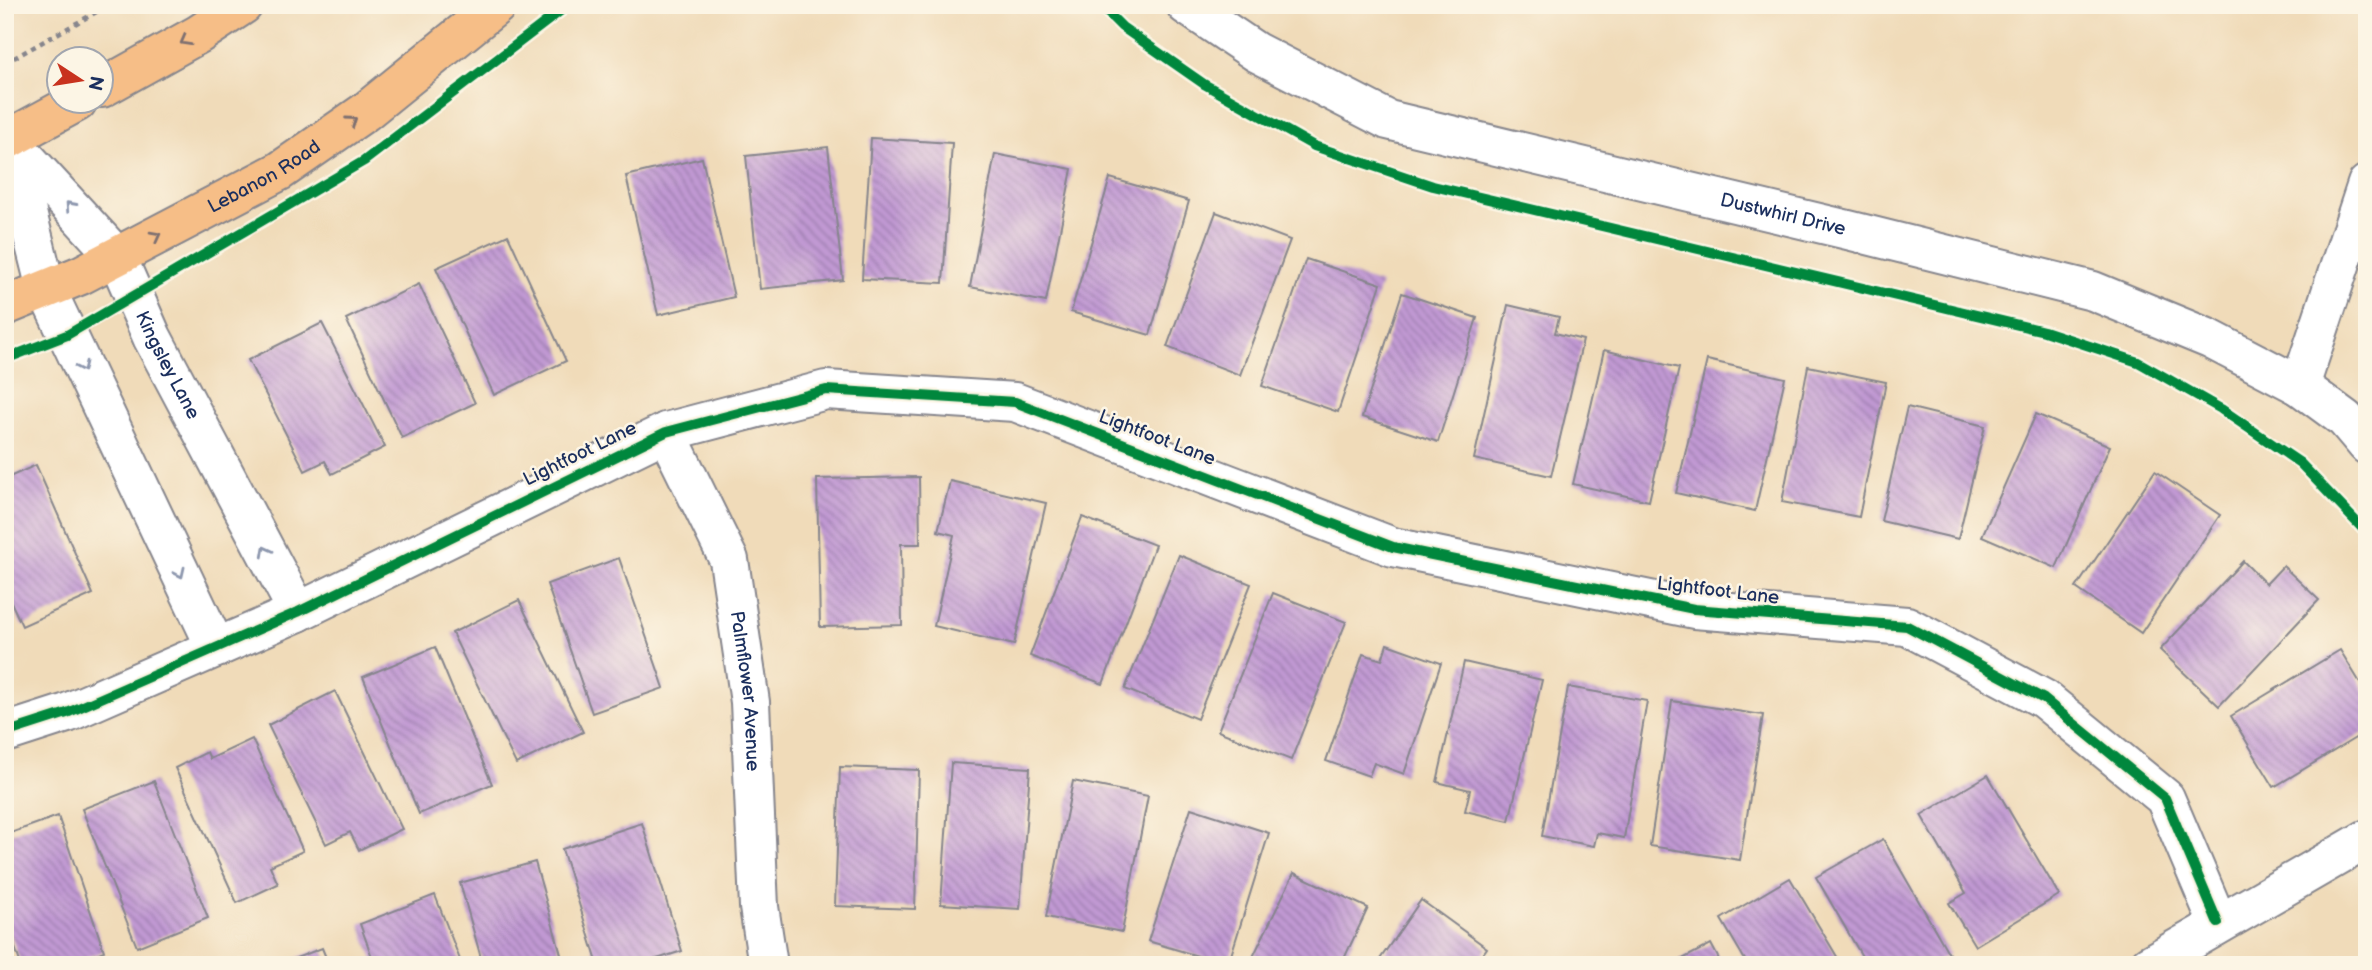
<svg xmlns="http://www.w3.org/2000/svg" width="2372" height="970" viewBox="0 0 2372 970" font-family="'Balsamiq Sans',sans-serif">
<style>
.building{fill:url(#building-back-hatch)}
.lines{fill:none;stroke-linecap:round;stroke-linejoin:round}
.minor-casing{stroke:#86858c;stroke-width:42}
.major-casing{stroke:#86858c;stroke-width:42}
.path{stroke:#86858c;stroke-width:4.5;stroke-dasharray:5 5;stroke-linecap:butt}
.minor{stroke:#fff;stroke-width:38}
.major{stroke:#f6be87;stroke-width:38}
.cycleway-casing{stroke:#fcf5e5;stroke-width:15}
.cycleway{stroke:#00873e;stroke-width:10}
.oneway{stroke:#7e6f70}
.oneway2{stroke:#8d97ae}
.labels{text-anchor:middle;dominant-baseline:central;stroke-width:5;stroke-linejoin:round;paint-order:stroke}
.street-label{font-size:19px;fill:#1b2f5e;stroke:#fcf5e5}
</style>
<defs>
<pattern id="building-back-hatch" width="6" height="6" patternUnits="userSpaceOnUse" patternTransform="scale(1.75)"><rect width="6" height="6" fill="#c199d3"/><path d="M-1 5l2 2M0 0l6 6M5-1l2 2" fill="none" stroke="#9c7dae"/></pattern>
</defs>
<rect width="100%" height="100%" fill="#fcf5e5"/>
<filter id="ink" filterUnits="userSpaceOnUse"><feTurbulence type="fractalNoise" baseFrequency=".0143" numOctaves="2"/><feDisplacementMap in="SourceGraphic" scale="14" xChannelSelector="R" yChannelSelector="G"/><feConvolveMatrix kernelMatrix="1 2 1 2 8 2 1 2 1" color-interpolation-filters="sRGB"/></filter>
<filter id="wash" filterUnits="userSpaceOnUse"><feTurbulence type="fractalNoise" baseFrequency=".00686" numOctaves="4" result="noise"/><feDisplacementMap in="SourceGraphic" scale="28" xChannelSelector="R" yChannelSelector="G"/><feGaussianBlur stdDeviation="1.57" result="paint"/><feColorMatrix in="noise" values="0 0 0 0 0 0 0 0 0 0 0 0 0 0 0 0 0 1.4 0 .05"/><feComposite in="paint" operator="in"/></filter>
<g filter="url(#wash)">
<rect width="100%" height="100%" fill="#f0dbb9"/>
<g id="blocks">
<!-- building -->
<g class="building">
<polygon points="871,138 952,143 943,283 862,279"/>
<polygon points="828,147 843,280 760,289 746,156"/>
<polygon points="995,154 1072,169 1046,302 970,287"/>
<polygon points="702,158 734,297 658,315 626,176"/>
<polygon points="1110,178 1189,201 1150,335 1071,312"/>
<polygon points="1216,212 1290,240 1240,375 1167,347"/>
<polygon points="508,235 566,361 494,395 436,268"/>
<polygon points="1306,259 1381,284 1338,412 1262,386"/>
<polygon points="419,284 475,403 402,438 346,319"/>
<polygon points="1402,293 1477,318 1438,442 1362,417"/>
<polygon points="1508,305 1559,317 1555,333 1583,340 1551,476 1474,459"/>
<polygon points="322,323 385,447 332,474 325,461 305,471 248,360"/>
<polygon points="1604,350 1679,368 1649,501 1573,484"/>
<polygon points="1707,360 1785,378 1755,511 1676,493"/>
<polygon points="1808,366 1886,382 1859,517 1782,502"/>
<polygon points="1907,407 1985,426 1958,539 1881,521"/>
<polygon points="2036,414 2110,446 2056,568 1982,536"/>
<polygon points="36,465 93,594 22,626 5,589 5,479"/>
<polygon points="2155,471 2220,515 2141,633 2076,588"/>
<polygon points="919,477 920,544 901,544 902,625 820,627 817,479"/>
<polygon points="950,481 1046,503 1014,645 934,626 954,535 938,531"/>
<polygon points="1082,517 1155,545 1103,684 1030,656"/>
<polygon points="1179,555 1251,584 1197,719 1125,689"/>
<polygon points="619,558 664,688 592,713 547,584"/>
<polygon points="2243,561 2266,584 2283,566 2319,600 2219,706 2160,650"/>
<polygon points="1273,593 1346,622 1291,760 1218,731"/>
<polygon points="519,600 583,732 516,764 452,633"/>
<polygon points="1387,644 1441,663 1404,774 1374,763 1369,776 1326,761 1363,654 1382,660"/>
<polygon points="435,647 492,784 419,814 363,677"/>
<polygon points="2340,650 2367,694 2367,731 2274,787 2231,716"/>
<polygon points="1464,662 1542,680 1509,821 1465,811 1470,790 1437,782"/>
<polygon points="1568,687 1647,701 1624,838 1597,833 1594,846 1542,836"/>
<polygon points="335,691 402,829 359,850 350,832 326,844 268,725"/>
<polygon points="1672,701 1763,715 1740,860 1650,846"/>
<polygon points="252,739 303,851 270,866 278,884 237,903 175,768 207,752 210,759"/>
<polygon points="951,763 1030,768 1020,909 941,904"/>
<polygon points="840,767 919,770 915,909 835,906"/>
<polygon points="1988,775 2059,895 1975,946 1949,903 1966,893 1921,815"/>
<polygon points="154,781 208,918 137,947 82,809"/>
<polygon points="1073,781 1148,796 1122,932 1046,917"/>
<polygon points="1191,808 1269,833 1228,965 1148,941"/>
<polygon points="58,816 104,951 75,962 76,965 21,965 5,918 5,835"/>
<polygon points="642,823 682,951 638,965 598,965 562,849"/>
<polygon points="1883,839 1949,954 1931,965 1867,965 1816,877"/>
<polygon points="535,862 564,965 483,965 460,883"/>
<polygon points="1294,873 1368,908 1341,965 1249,965"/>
<polygon points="1790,878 1842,965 1748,965 1721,919"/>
<polygon points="435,895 462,965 375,965 360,924"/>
<polygon points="1421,900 1487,948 1475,965 1376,965"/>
<polygon points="1711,944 1722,965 1671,965"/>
<polygon points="322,948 329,965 278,965"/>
</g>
</g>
</g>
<g filter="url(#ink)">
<use href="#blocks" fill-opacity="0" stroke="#86858c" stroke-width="2"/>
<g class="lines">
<!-- minor casing -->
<g class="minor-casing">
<g id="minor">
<path id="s1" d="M1186,5L1256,52L1388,120L1848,230L2093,291L2210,339L2300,386L2345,419L2367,445"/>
<polyline points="5,132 9,140 46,289 216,648"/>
<path id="s2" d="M13,144L117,257L152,337L298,612"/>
<polyline points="2300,386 2367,184"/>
<path id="s3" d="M666,432L729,560L750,702L759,907L768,965"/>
<polyline points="5,733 67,713 298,612 666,432 826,390 1015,402 1393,547 1694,609 1907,626 2044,699 2165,798 2218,923"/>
<polyline points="2149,965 2367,839"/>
</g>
</g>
<!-- major casing -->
<g class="major-casing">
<g id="major">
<polyline points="102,88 199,34 243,5"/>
<polyline points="5,141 77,102"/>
<path id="s4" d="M5,306L81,275L280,171L365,112L497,5"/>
</g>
</g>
<!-- path -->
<polyline class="path" points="5,63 109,5"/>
<!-- minor -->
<use href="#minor" class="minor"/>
<!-- major -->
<use href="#major" class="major"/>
<!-- cycleway casing -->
<g class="cycleway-casing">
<g id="cycleway">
<polyline points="1100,5 1122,27 1204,84 1314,146 1433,186 2044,331 2138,362 2221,409 2300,463 2367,533"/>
<polyline points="5,359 67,335 364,161 568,5"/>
<polyline points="5,733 67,713 298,612 666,432 826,390 1015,402 1393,547 1694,609 1907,626 2044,699 2165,798 2218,923"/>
</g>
</g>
<!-- cycleway -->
<use href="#cycleway" class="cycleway"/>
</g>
<!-- one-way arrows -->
<defs><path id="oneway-chevron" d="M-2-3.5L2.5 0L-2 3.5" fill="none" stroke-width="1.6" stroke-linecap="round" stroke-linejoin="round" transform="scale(1.75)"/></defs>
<g class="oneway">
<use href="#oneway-chevron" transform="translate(185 41) rotate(151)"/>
<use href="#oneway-chevron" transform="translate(352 121) rotate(-35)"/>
<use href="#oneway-chevron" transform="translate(156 236) rotate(-28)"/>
</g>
<g class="oneway2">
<use href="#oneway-chevron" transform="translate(70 206) rotate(-132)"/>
<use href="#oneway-chevron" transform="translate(82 367) rotate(65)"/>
<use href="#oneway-chevron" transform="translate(266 551) rotate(-118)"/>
<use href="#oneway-chevron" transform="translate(180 573) rotate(65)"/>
</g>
</g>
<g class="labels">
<!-- street labels -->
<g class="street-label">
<text stroke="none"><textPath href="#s4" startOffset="290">Lebanon Road</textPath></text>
<text stroke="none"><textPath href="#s1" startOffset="639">Dustwhirl Drive</textPath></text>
<text stroke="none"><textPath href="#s2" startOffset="273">Kingsley Lane</textPath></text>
<text transform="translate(1157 438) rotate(21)">Lightfoot Lane</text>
<text transform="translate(580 454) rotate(-26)">Lightfoot Lane</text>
<text transform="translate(1718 591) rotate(7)">Lightfoot Lane</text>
<text stroke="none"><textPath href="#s3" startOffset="275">Palmflower Avenue</textPath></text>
</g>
</g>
<!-- margin -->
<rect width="2372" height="970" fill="none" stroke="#fcf5e5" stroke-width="28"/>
<!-- north arrow -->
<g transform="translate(80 80) rotate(102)"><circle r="33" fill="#fcf5e5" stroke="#a2a6af" stroke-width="2"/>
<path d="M0-5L12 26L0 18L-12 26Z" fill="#c8321e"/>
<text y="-10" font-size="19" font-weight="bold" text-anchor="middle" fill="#1b2f5e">N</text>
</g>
</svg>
